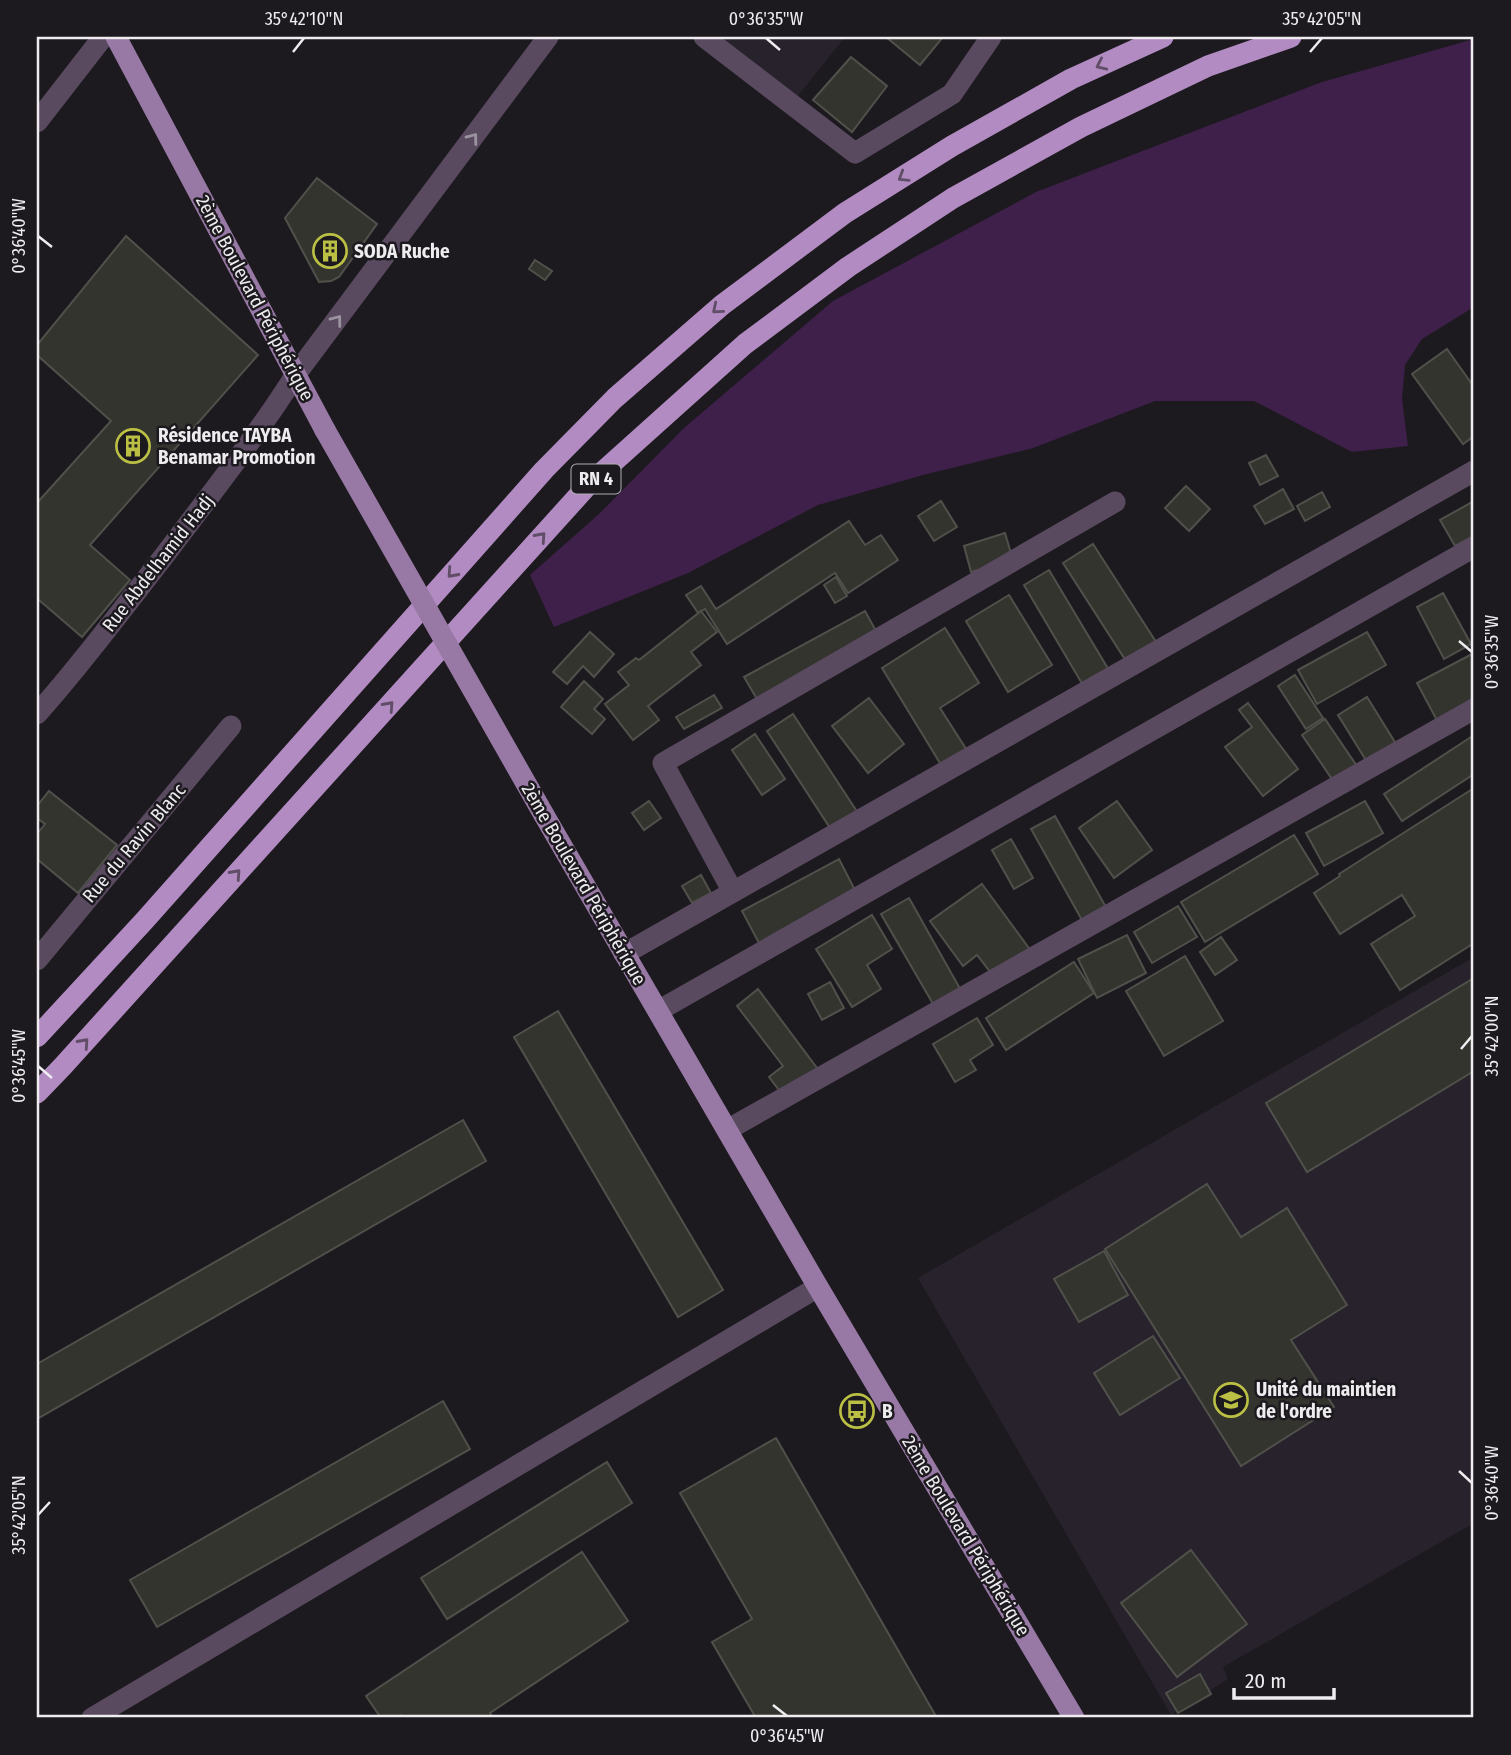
<svg xmlns="http://www.w3.org/2000/svg" width="1511" height="1755" viewBox="0 0 1511 1755" font-family="'Fira Sans Condensed',sans-serif">
<style>
.built{fill:#28222c}
.green{fill:#3e204a}
.building{fill:#34342f;stroke:#50514b;stroke-width:2}
.lines{fill:none;stroke-linecap:round;stroke-linejoin:round}
.street{stroke:#594a60;stroke-width:21}
.primary{stroke:#9879a6;stroke-width:21}
.highway{stroke:#b18bc1;stroke-width:21}
.primary-bridge{stroke:#9879a6;stroke-width:21}
.oneway{stroke:#604d68}
.oneway2{stroke:#9c93a0}
.ticks{fill:none;stroke:#eeecef;stroke-width:2.5}
.labels{text-anchor:middle;dominant-baseline:central;stroke-width:5;stroke-linejoin:round;paint-order:stroke}
.shield{fill:#1d1a1f;stroke:#afadb1;stroke-width:2}
.shield-label{font-size:18px;font-weight:bold;fill:#eeecef}
.poi-label{font-size:19px;font-weight:bold;fill:#eeecef;stroke:#1d1a1f;text-anchor:start}
.street-label{font-size:19px;fill:#eeecef;stroke:#1d1a1f}
.neatline{fill:none;stroke:#eeecef;stroke-width:2.5}
.ticks-label{font-size:18px;text-anchor:middle;fill:#eeecef}
</style>
<rect width="100%" height="100%" fill="#1d1a1f"/>
<!-- built -->
<g class="built">
<polygon points="711,37 845,37 793,102"/>
<polygon points="1474,957 1474,1523 1223,1667 1228,1679 1171,1715 918,1278"/>
</g>
<!-- green -->
<polygon class="green" points="1474,39 1474,307 1422,339 1405,365 1402,399 1408,446 1352,452 1254,401 1155,401 1033,448 923,475 818,505 688,573 554,627 530,575 599,514 684,428 833,301 1036,192 1322,82"/>
<!-- building -->
<g class="building">
<polygon points="886,37 943,37 920,65"/>
<polygon points="851,57 887,86 852,132 813,100"/>
<polygon points="317,178 377,224 339,277 331,281 319,282 285,218"/>
<polygon points="126,236 258,355 90,545 130,580 82,637 39,600 37,602 37,503 111,421 37,355 37,345"/>
<polygon points="535,260 552,271 545,280 529,269"/>
<polygon points="1447,349 1474,387 1474,436 1463,444 1412,374"/>
<polygon points="1266,455 1278,476 1260,485 1249,463"/>
<polygon points="1186,486 1210,509 1189,531 1165,508"/>
<polygon points="1283,489 1294,509 1265,524 1254,506"/>
<polygon points="1322,492 1330,507 1305,521 1297,506"/>
<polygon points="941,501 957,527 934,541 918,516"/>
<polygon points="1474,501 1474,536 1455,546 1440,520"/>
<polygon points="849,521 865,545 881,535 898,560 848,593 835,573 727,644 705,609 698,613 686,595 701,586 716,609"/>
<polygon points="1005,533 1013,560 971,572 964,546"/>
<polygon points="1093,544 1158,645 1128,664 1063,563"/>
<polygon points="1049,570 1110,672 1084,687 1024,585"/>
<polygon points="836,577 847,596 835,603 824,585"/>
<polygon points="1443,593 1471,644 1444,659 1417,607"/>
<polygon points="1009,595 1052,665 1008,692 966,621"/>
<polygon points="701,611 717,632 691,652 701,665 648,706 659,720 633,740 605,704 629,685 618,672 636,658 639,660"/>
<polygon points="865,611 881,640 761,706 744,677"/>
<polygon points="945,628 979,683 940,708 968,752 943,768 882,668"/>
<polygon points="590,632 614,654 594,677 583,666 567,684 553,672"/>
<polygon points="1367,632 1386,665 1317,704 1298,670"/>
<polygon points="1474,653 1474,710 1441,728 1417,683"/>
<polygon points="1295,675 1323,718 1306,729 1278,686"/>
<polygon points="584,681 603,699 594,709 605,719 592,734 561,707"/>
<polygon points="714,695 722,708 684,729 676,717"/>
<polygon points="1367,697 1401,752 1372,770 1338,715"/>
<polygon points="869,698 904,744 868,773 832,726"/>
<polygon points="1248,703 1298,769 1263,796 1225,747 1252,727 1239,710"/>
<polygon points="793,714 858,813 832,831 767,731"/>
<polygon points="1325,719 1361,772 1338,788 1302,735"/>
<polygon points="755,734 785,779 762,795 732,750"/>
<polygon points="1474,735 1474,774 1402,821 1384,794"/>
<polygon points="1474,788 1474,943 1400,990 1371,944 1415,916 1402,895 1340,934 1314,893 1340,876 1339,874"/>
<polygon points="49,791 117,845 78,893 37,859 37,834 45,824 37,818 37,806"/>
<polygon points="649,801 661,818 644,830 632,813"/>
<polygon points="1117,801 1152,850 1114,878 1079,828"/>
<polygon points="1365,801 1383,833 1324,866 1306,833"/>
<polygon points="1055,816 1112,918 1088,931 1031,829"/>
<polygon points="1294,835 1318,874 1205,942 1181,902"/>
<polygon points="1011,839 1033,878 1014,889 992,850"/>
<polygon points="839,859 856,892 760,945 742,911"/>
<polygon points="701,875 711,893 692,903 682,886"/>
<polygon points="982,884 1034,955 998,982 977,955 963,966 930,921"/>
<polygon points="909,898 967,1001 940,1016 881,914"/>
<polygon points="1178,906 1197,937 1152,963 1134,932"/>
<polygon points="872,915 892,949 867,965 881,989 852,1007 816,949"/>
<polygon points="1127,935 1146,973 1097,998 1078,959"/>
<polygon points="1221,937 1237,960 1215,975 1200,952"/>
<polygon points="1185,956 1223,1021 1164,1056 1126,991"/>
<polygon points="1074,962 1094,993 1006,1050 986,1018"/>
<polygon points="1474,978 1474,1071 1307,1172 1266,1103"/>
<polygon points="830,982 844,1008 822,1020 808,994"/>
<polygon points="758,989 820,1072 785,1098 769,1077 783,1066 737,1006"/>
<polygon points="558,1011 723,1290 678,1317 514,1037"/>
<polygon points="977,1018 993,1045 970,1060 976,1070 955,1082 933,1044"/>
<polygon points="463,1120 486,1161 37,1419 37,1364"/>
<polygon points="1207,1184 1241,1237 1287,1208 1347,1305 1291,1340 1334,1407 1241,1466 1105,1249"/>
<polygon points="1104,1251 1128,1295 1079,1322 1054,1279"/>
<polygon points="1153,1336 1180,1378 1120,1415 1094,1373"/>
<polygon points="443,1401 470,1449 157,1627 130,1580"/>
<polygon points="776,1438 937,1718 756,1718 712,1642 752,1619 680,1493"/>
<polygon points="607,1462 632,1503 447,1619 421,1578"/>
<polygon points="1191,1550 1247,1624 1177,1677 1121,1603"/>
<polygon points="582,1552 628,1621 490,1713 493,1718 403,1718 401,1715 396,1718 381,1718 366,1696"/>
<polygon points="1200,1674 1211,1694 1178,1713 1166,1693"/>
</g>
<g class="lines">
<!-- street -->
<g class="street">
<polyline points="704,37 855,153 952,94 991,37"/>
<polyline points="37,122 103,37"/>
<path d="M37,714C81,665 120,612 161,560C207,499 255,439 296,374L548,37"/>
<polyline points="733,892 663,763 1115,502"/>
<polyline points="624,954 1474,471"/>
<polyline points="37,960 231,726"/>
<polyline points="658,1011 1474,547"/>
<polyline points="727,1130 1474,709"/>
<polyline points="92,1718 818,1287"/>
</g>
<!-- primary -->
<g class="primary">
<polyline points="116,37 325,430"/>
<polyline points="544,815 818,1287 1074,1718"/>
</g>
<!-- highway -->
<g class="highway">
<polyline points="37,1037 145,920 544,470 615,398 722,305 845,213 952,146 1071,79 1163,37"/>
<polyline points="37,1093 63,1066 589,484 745,344 848,267 953,198 1081,127 1208,66 1291,37"/>
</g>
<!-- primary-bridge -->
<polyline class="primary-bridge" points="325,430 544,815"/>
</g>
<!-- one-way arrows -->
<defs><path id="oneway-chevron" d="M-2-3.5L2.5 0L-2 3.5" fill="none" stroke-width="1.6" stroke-linecap="round" stroke-linejoin="round" transform="scale(1.75)"/></defs>
<g class="oneway">
<use href="#oneway-chevron" transform="translate(1101 65) rotate(155)"/>
<use href="#oneway-chevron" transform="translate(903 177) rotate(148)"/>
<use href="#oneway-chevron" transform="translate(717 309) rotate(140)"/>
<use href="#oneway-chevron" transform="translate(541 537) rotate(-48)"/>
<use href="#oneway-chevron" transform="translate(452 573) rotate(132)"/>
<use href="#oneway-chevron" transform="translate(389 706) rotate(-48)"/>
<use href="#oneway-chevron" transform="translate(236 874) rotate(-48)"/>
<use href="#oneway-chevron" transform="translate(84 1043) rotate(-48)"/>
</g>
<g class="oneway2">
<use href="#oneway-chevron" transform="translate(473 138) rotate(-53)"/>
<use href="#oneway-chevron" transform="translate(337 320) rotate(-53)"/>
</g>
<!-- ticks -->
<path class="ticks" d="M766,38L780,50M293,52L304,38M1310,52L1322,38M38,236L52,247M1459,641L1472,652M1461,1049L1472,1036M38,1066L52,1078M1459,1471L1472,1483M38,1515L50,1502M773,1705L787,1716"/>
<!-- icons -->
<defs>
<g id="building-ring" transform="scale(1.75)"><circle r="9.5" fill="#1d1a1f" stroke="#bbc045" stroke-width="1.5"/><path d="M-4-6H4V6H1V3H-1V6H-4ZM-2.5-4.3h1.7v1.8h-1.7ZM.8-4.3h1.7v1.8H.8ZM-2.5-1h1.7V.8h-1.7ZM.8-1h1.7V.8H.8Z" fill="#bbc045"/></g>
<g id="university-ring" transform="scale(1.75)"><circle r="9.5" fill="#1d1a1f" stroke="#bbc045" stroke-width="1.5"/><path d="M0-5L7-2L0 1L-7-2ZM-4 1L0 2.5L4 1V4Q0 6-4 4Z" fill="#bbc045"/></g>
<g id="bus-ring" transform="scale(1.75)"><circle r="9.5" fill="#1d1a1f" stroke="#bbc045" stroke-width="1.5"/><path d="M-5-6H5V4H4V6H2V4H-2V6H-4V4H-5ZM-3.5-4V0h7V-4ZM-3.5 1.2v1.5H-2V1.2ZM2 1.2v1.5H3.5V1.2Z" fill="#bbc045"/></g>
</defs>
<g fill-rule="evenodd">
<use href="#building-ring" x="330" y="251"/>
<use href="#building-ring" x="133" y="446"/>
<use href="#university-ring" x="1231" y="1400"/>
<use href="#bus-ring" x="857" y="1411"/>
</g>
<g class="labels">
<!-- shield labels -->
<rect class="shield" x="571.5" y="464.5" width="49" height="29" rx="5"/>
<g class="shield-label">
<text x="596" y="479">RN 4</text>
</g>
<!-- poi labels -->
<g class="poi-label">
<text x="354" y="251">SODA Ruche</text>
<text x="158" y="435">Résidence TAYBA<tspan x="158" dy="22">Benamar Promotion</tspan></text>
<text x="1256" y="1389">Unité du maintien<tspan x="1256" dy="22">de l'ordre</tspan></text>
<text x="882" y="1411">B</text>
</g>
<!-- street labels -->
<g class="street-label">
<text transform="translate(255 298) rotate(62)">2ème Boulevard Périphérique</text>
<text transform="translate(158 563) rotate(-52)">Rue Abdelhamid Hadj</text>
<text transform="translate(134 843) rotate(-50)">Rue du Ravin Blanc</text>
<text transform="translate(584 884) rotate(60)">2ème Boulevard Périphérique</text>
<text transform="translate(966 1536) rotate(59)">2ème Boulevard Périphérique</text>
</g>
</g>
<!-- border -->
<rect width="1511" height="1755" fill="none" stroke="#1d1a1f" stroke-width="77"/>
<!-- scale -->
<path d="M1234 1688v10h100v-10" fill="none" stroke="#eeecef" stroke-width="3.5"/>
<text x="1245" y="1688" font-size="21" fill="#eeecef" stroke="#1d1a1f" stroke-width="5" paint-order="stroke">20 m</text>
<rect x="38" y="38" width="1434" height="1678" class="neatline"/>
<g class="ticks-label">
<text x="304" y="25">35°42'10"N</text>
<text x="766" y="25">0°36'35"W</text>
<text x="1322" y="25">35°42'05"N</text>
<text transform="translate(19 236) rotate(-90)" y="6">0°36'40"W</text>
<text transform="translate(1492 652) rotate(-90)" y="6">0°36'35"W</text>
<text transform="translate(1492 1036) rotate(-90)" y="6">35°42'00"N</text>
<text transform="translate(19 1066) rotate(-90)" y="6">0°36'45"W</text>
<text transform="translate(1492 1483) rotate(-90)" y="6">0°36'40"W</text>
<text transform="translate(19 1515) rotate(-90)" y="6">35°42'05"N</text>
<text x="787" y="1742">0°36'45"W</text>
</g>
</svg>
